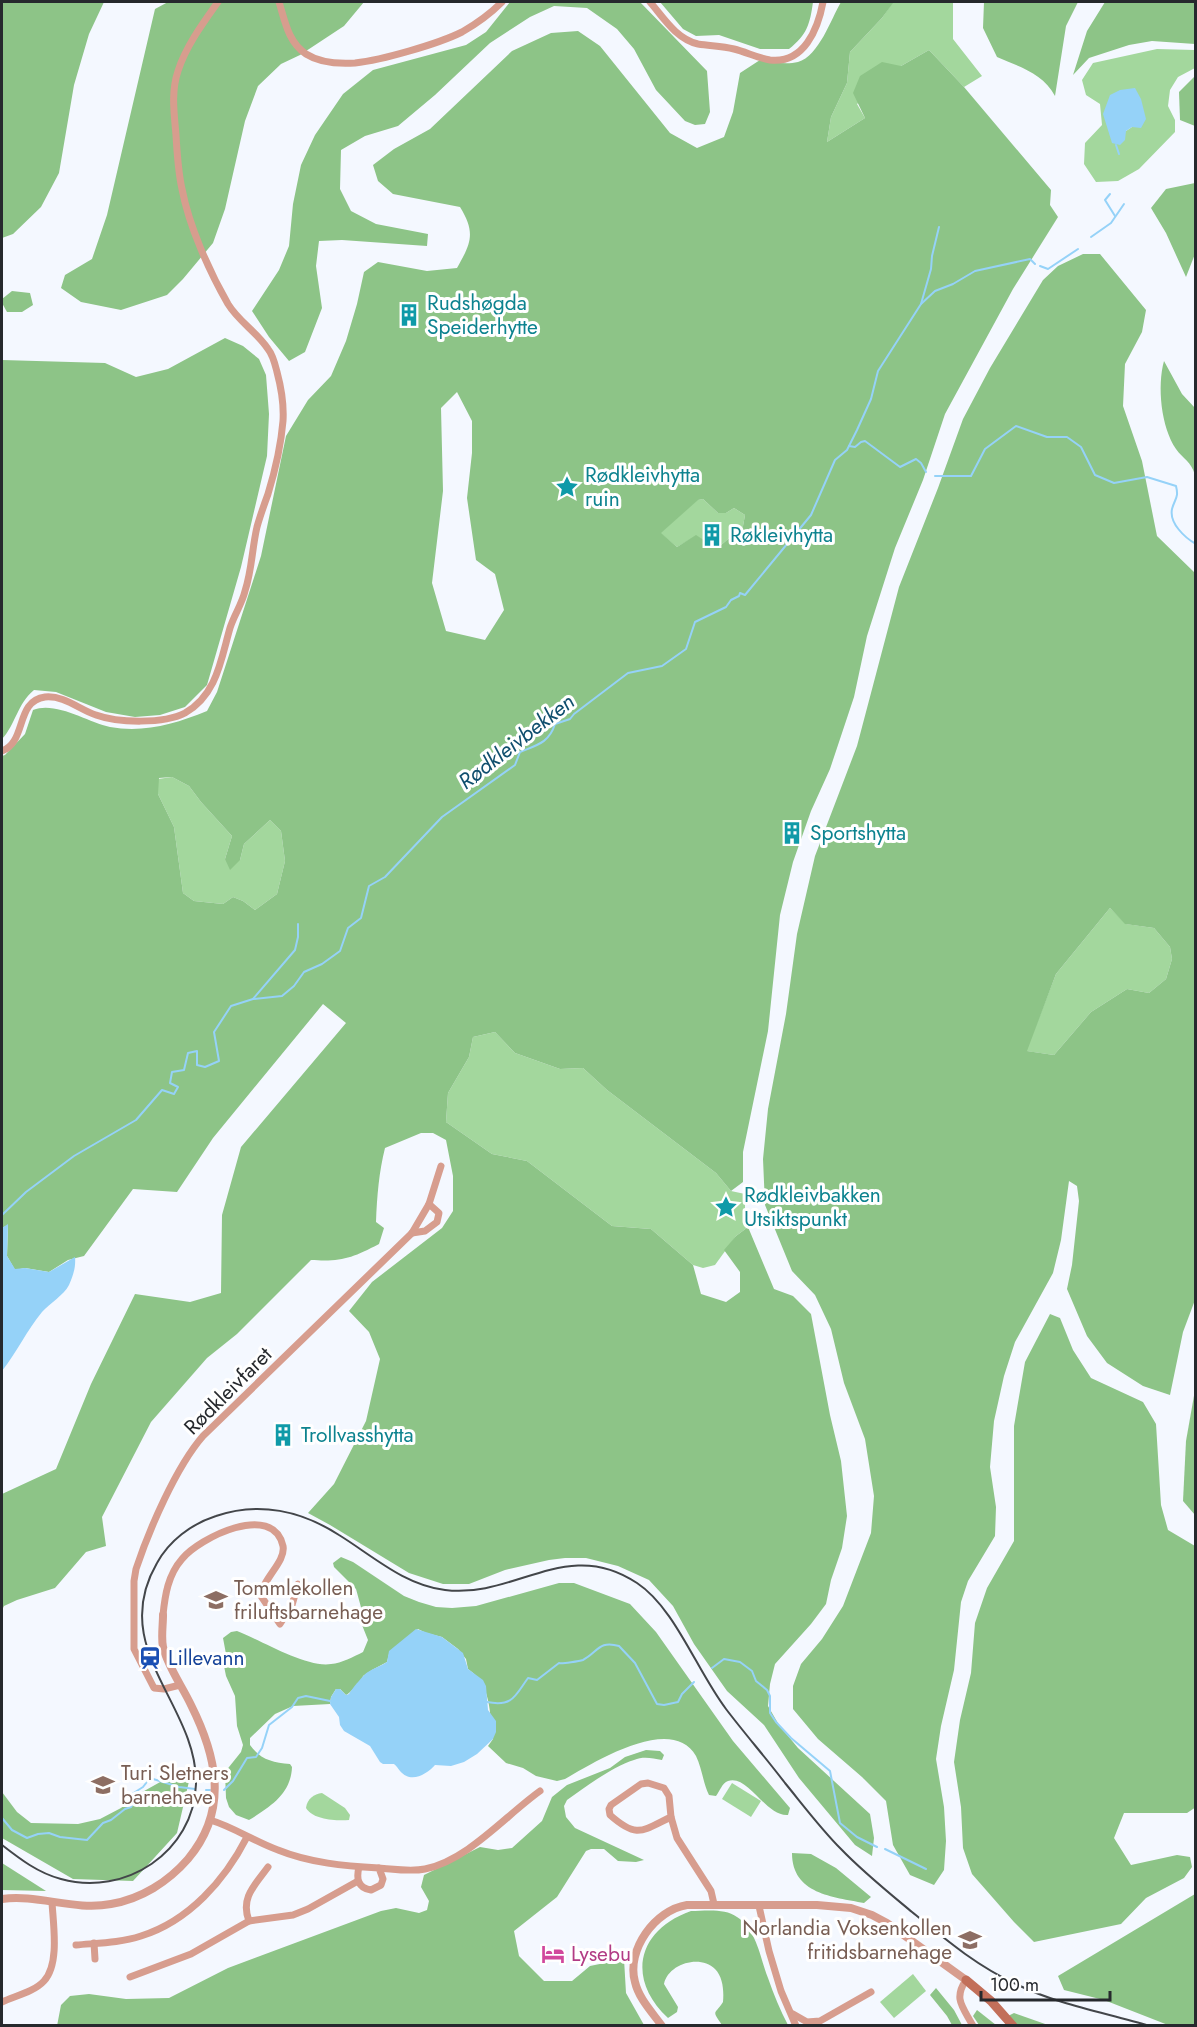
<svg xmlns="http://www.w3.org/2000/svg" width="1197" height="2027" viewBox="0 0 1197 2027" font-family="Jost,sans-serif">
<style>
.green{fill:#a3d79d;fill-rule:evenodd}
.forest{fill:#8dc487;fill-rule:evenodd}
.water{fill:#95d2f8}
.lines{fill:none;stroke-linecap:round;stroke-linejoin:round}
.stream{stroke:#95d2f8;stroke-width:2}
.minor{stroke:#d79d8e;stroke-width:7}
.tertiary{stroke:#d79d8e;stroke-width:8}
.secondary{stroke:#c26f5a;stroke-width:9}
.rail{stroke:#43464a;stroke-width:2}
.labels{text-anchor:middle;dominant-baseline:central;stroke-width:6;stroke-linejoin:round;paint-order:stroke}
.culture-label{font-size:21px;fill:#0d838f;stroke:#fff;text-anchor:start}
.street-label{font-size:21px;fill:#26292d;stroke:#fff}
.education-label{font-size:21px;fill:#785e54;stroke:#fff;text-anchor:start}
.transit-label{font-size:21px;fill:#164399;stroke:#fff;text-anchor:start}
.hotel-label{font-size:21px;fill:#b23c85;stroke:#fff;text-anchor:start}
.water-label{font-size:22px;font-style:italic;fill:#104f6e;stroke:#fff}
</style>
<rect width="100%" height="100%" fill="#f4f8ff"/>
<!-- green -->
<g class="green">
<polygon points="893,2 953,2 953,39 982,76 964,87 929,50 901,66 857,104 865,118 827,142 831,117 847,83 850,52 882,18"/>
<path d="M1157,49L1195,50V68L1178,77L1170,90L1168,106L1175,120V132L1139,169L1118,181L1096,182L1084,164L1085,143L1102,125L1100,104L1086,95L1082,80L1093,63ZM1110,95L1132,127L1126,131Z"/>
<polygon points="703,499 718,513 726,513 734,508 745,515 743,526 720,546 710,544 696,536 677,547 660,533 697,500"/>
<polygon points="172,777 189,786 201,802 232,836 225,859 240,860 244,844 270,820 281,831 285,861 277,894 255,910 243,901 233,897 223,904 194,901 183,893 174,827 158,794 158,779"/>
<polygon points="1110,908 1126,924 1154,928 1170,947 1172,959 1166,979 1149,993 1127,989 1091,1012 1054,1055 1026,1051 1056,974"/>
<polygon points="495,1032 515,1053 560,1069 583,1068 607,1090 716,1173 731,1191 745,1194 745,1216 748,1227 736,1236 715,1265 703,1268 693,1265 651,1229 612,1226 527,1161 492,1154 446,1122 448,1093 469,1057 473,1037"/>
<polygon points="732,1783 761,1801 751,1817 722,1799"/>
<path d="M322,1793L345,1808L350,1815L349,1820C337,1821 313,1820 306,1808C307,1799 314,1794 322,1793Z"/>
<polygon points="913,1974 926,1991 894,2018 880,2002"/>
</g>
<!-- forest -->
<g class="forest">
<polygon points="2,2 104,2 89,34 74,85 59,173 41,207 13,234 2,238"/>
<polygon points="168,2 364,2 344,26 300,55 281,64 258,86 245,121 225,209 213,243 183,279 167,295 121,310 81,302 61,288 65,275 92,259 107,215 155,9"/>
<polygon points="510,2 640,2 707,71 710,112 705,124 695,125 685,121 656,90 634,49 617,29 587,8 554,6 530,17 490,43 435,95 398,126 365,136 341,150 340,189 351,211 376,224 428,234 427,246 342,240 319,241 316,266 322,308 305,352 289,361 269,337 252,311 279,270 289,246 293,204 301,165 315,135 343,94 373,70 466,45 486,32"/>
<path d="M660,2H813C810,24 807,35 789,49H760L719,35L696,36L683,29Z"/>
<path d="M841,2L893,3L882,18L850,52L847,83L831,117L827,142L865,118L853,93L860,76L882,62L901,66L929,50L964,87L1051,190L1050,205L1058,217L1013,289L945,414L923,480L895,548L867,636L854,697L830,769L811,811L793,862L780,915L768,1031L743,1152V1182L731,1191L716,1173L607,1090L583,1068L560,1069L515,1053L495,1032L473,1037L469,1057L448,1093L446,1122L492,1154L527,1161L612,1226L651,1229L693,1265L701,1294L726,1302L740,1292V1272L724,1250L736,1236L748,1227L774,1289L793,1296L811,1314L830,1415L841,1461L847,1516L842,1548L831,1580L826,1604L811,1624L775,1664L770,1684L768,1706L779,1725L798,1748L870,1814L874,1838L872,1856L855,1845L799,1778L764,1725L727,1691L694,1644L673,1606L649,1580L618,1566L586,1558H565L549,1560L505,1570L469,1584H443L409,1573L330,1525L308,1513L334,1484L366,1421L380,1359L369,1332L349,1311L372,1282L442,1228L453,1211V1176L446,1140L433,1133H421L385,1148C379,1172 377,1196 376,1222L384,1228L379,1244C352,1258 342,1262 311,1260L237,1334L207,1358L151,1422L102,1517L106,1546L86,1552L55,1588L17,1600L4,1606L2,1610V1494L56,1469L91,1384L135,1294L190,1302L221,1293L222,1215L241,1147L346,1023L323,1004L213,1138L177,1192L133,1189L84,1256L68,1260L49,1272L25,1268L15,1270L7,1256L8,1225L2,1228V756L5,755L25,734L33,710C56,701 87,722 110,727C144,733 175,724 207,711L217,692L261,556L286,436L308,400L331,376L346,341L357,304L364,272L378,262L427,271L457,268C471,243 476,233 460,207L393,194L378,181L373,165L394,149L430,129L512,51L551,33L578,31L600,46L670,133L697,148L724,137L733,112L740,73L760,60C771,62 786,65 798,62C819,56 831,19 841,2ZM457,392L472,421V453L467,498L476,560L495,574L504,610L485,640L446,631L432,583L443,491L441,408ZM703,499L718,513H726L734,508L745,515L743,526L720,546L710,544L696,535L677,547L661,533L698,500ZM172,777L189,786L201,802L232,836L225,859L230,870L240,860L244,844L270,820L281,831L285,861L277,894L255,910L243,901L233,897L223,904L194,901L183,893L174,827L158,794L159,778Z"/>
<path d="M984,2H1078L1066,26L1055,96C1043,73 1020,67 997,57L983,28Z"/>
<polygon points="1105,2 1195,2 1195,44 1152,41 1129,45 1089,58 1073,75 1087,31"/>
<polygon points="1195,76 1195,126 1180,120 1179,92"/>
<polygon points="1195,183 1195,254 1186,277 1166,233 1151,208 1166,189"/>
<path d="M1083,254H1100L1146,310L1142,332L1125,364L1123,406L1142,461L1157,536L1195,573V1300L1183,1332L1170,1395L1143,1386L1107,1363L1087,1336L1067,1289L1072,1265L1079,1201L1077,1186L1069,1181L1061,1240L1053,1273L1015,1342L1004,1376L994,1421L990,1467L996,1507L995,1536L968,1581L961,1602L954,1670L941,1726L936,1759L944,1807L946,1841L944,1870L934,1885L910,1875L893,1845L886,1801L862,1777L818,1739L793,1709V1686L801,1664L822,1639L843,1606L871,1533L874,1496L865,1439L844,1383L831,1329L815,1295L792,1271L765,1205L763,1159L768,1109L786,1014L797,934L815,856L857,746L899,587L938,488L963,419L990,368L1043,280L1058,266ZM1110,908L1125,924L1154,928L1170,947L1172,959L1166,979L1149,993L1127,989L1091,1012L1054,1055L1027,1051L1056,974Z"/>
<polygon points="12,291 30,293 33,305 22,312 7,312 2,303 2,299"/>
<path d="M225,338L243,346L259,359L266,375L269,414L267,456L241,567L207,685L185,707L160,715L135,717L106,712L56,692L34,690C17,704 16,724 2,739V360L105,363L136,377L168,369Z"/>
<path d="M1164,361L1182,394L1195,408V475C1191,461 1183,459 1176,449C1161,427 1157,386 1164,361Z"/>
<polygon points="1050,1314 1060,1318 1073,1350 1091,1378 1143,1402 1156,1424 1161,1505 1168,1530 1195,1546 1196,1807 1187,1813 1124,1813 1114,1838 1131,1865 1177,1855 1190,1857 1192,1867 1184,1878 1146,1898 1121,1924 1034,1942 1014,1922 972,1874 963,1848 961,1807 954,1762 960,1720 971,1673 975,1623 987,1588 1014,1541 1014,1426 1025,1362"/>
<polygon points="1195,1390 1195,1515 1183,1501 1186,1441"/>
<path d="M341,1557L353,1562L404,1596L419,1602L436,1607L452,1608L476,1606L559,1583H574L630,1604L656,1632L733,1741L790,1808L788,1815C766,1817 748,1774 728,1781C722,1783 720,1791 716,1796L709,1795C703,1783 702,1768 696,1756C672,1713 593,1763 565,1779L557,1781L536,1776L523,1768L506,1763L488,1746L493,1739C489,1712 492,1685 468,1669L466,1659L458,1649L442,1637L426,1633L418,1629L389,1654L387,1662L372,1670L363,1676L361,1682C355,1685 351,1693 346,1695L340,1689H336L331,1697L330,1704L293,1706L275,1714L250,1738V1745C261,1760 272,1762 290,1764L292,1767C291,1794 270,1807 249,1820L236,1815L229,1807L226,1798L225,1772L241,1752L243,1745L237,1726L235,1696L226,1676L224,1666L226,1654L223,1638L231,1632L237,1631C261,1640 306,1668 331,1664C342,1663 353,1657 363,1652L368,1640L362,1625V1611L356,1589L334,1567L333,1563Z"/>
<path d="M646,1750L660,1751L664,1755L662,1760C652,1758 643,1756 634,1760C612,1767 585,1787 567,1800L564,1806L566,1817L575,1828L644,1860L636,1862L618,1861L604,1849H591L586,1851L557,1897L514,1931L519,1956L544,1981H572L590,1966L624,1959L626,1993L644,2025L57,2026L61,2005L70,1996L89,1994L126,1999L169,1998L228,1968L381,1911L396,1908L419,1913L427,1910L429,1901L421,1887L424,1875L480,1847L498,1850L512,1848L542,1821L552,1797L567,1785L610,1768L625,1757Z"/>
<polygon points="181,1773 190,1777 177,1833 133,1881 73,1879 2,1838 2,1792 17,1812 31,1823 78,1824 100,1819 121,1808 137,1795 162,1781"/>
<path d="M792,1853L811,1854L836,1868L871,1897L864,1903C833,1897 792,1894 792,1853Z"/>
<polygon points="2,1863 46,1891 2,1890"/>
<polygon points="1195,1894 1195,2025 1168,2025 1104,2000 1064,1990 1058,1976"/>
<path d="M691,1911C705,1911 725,1908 737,1917C757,1930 760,1958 768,1978C774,1995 780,2010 788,2025H722C711,2009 715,2015 723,2002C724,1991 723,1977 715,1969C700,1954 668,1964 664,1984L678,2007L677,2012L668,2018C626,1979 637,1930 691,1911Z"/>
<polygon points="936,1988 954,2010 962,2025 952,2025 947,2016 930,1995"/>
<polygon points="977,2010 996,2025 979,2025 973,2016"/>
<polygon points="1014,2013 1048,2025 1018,2025 1006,2017"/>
</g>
<!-- water -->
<g class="water">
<polygon points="1135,88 1141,99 1146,119 1141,128 1132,127 1126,131 1125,140 1120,145 1112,143 1103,114 1110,95 1120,90"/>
<path d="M8,1224L7,1256L15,1269L25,1268L49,1272L75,1257C76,1267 73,1276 69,1285C64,1295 50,1303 42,1312C27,1330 17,1352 2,1371V1228Z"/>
<path d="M416,1629L442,1637L463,1653L468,1669L483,1680L486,1686L488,1710L496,1721V1732L493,1739L477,1754L464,1762L451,1766L435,1765C427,1774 411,1784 400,1771C398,1769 397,1766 394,1764H383L380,1762L370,1746L344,1731L340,1725L339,1717L330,1704L331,1697L336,1689H340L346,1695L349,1694C352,1689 364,1674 368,1672C374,1668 381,1666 387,1662L389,1651Z"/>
</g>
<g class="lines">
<!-- stream -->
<g class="stream">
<polyline points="1116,145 1119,154"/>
<polyline points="1110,194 1105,200 1115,216"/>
<polyline points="1091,237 1111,223 1124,204"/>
<polyline points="1040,266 1048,269 1078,249"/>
<polyline points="921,304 931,269 932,256 939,227"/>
<polyline points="849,446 855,447 861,442 865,441 900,467 916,459 921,463 926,472"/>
<path d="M935,476H971L985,449L1016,426L1047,437H1067L1081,447L1095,475L1114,483L1147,477L1176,486C1179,498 1175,498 1172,509C1169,523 1185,538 1196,544"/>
<polyline points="253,999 295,950 298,937 298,924"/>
<path d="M2,1215L26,1192L74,1156L136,1120L162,1090L174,1094L178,1087L170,1083L172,1072L184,1070L188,1053L197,1051V1065L205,1067L219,1061L214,1032L231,1006L253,999L282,996L294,986L304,972L322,964L340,951L348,928L361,918L369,886L385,877L442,817L515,765L520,752C537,745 549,743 555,724L570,719L574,714L628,673L662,666L686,649L695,622L726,607L731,600L739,596L740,593L745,595L811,515L835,460L847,450L857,430L871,399L878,371L921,304L935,291L953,284L975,271L1030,259L1035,264"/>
<polyline points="712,1668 724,1659 740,1662 752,1671 756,1681 767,1690 770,1696 770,1713 776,1722 791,1738 830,1771 840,1823 857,1837 877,1847"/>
<path d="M487,1702C513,1707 515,1696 528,1678L537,1680L559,1663C562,1664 580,1661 583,1660C598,1652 599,1640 619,1646L635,1663L657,1704L664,1705L678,1702L682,1694L694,1682"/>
<polyline points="206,1790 210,1790"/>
<polyline points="224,1790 233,1781 247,1758 256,1757 262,1748 269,1725 292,1707 298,1698 306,1696 330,1701"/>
<polyline points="2,1818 12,1830 27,1838 38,1834 49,1833 60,1837 87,1840 103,1823 111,1820 125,1809 131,1807 133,1804 132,1794 143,1787 150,1778 179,1787 195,1789"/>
<polyline points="885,1849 926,1869"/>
</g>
<!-- minor -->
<g class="minor">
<path d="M279,2C285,21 288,42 306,54C320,63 339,64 355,63C382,60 438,44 462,32C476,24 491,13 502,2"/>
<path d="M650,2C663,17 676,39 698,44C710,46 722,46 734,49C746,52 758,58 770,60C804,64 818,29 823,2"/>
<path d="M2,751C27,742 15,701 45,697C64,695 80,710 96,715C118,723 164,724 185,713C217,695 221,659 230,628C234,615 242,604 245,591C252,570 252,548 257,527C260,516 264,505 268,494C275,471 281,445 283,421C284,405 281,387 277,372C275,364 273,355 268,349C257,332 239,322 228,304C209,271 189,226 182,189C178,171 177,153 176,135C174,112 171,92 178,71C186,46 203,23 218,2"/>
<polyline points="412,1233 425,1231 437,1222 439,1213 429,1204"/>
<path d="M163,1615C165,1595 168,1575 182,1559C199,1538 273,1501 283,1546C286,1562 262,1579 261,1596L280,1624L292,1605L298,1584"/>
<path d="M180,1685L164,1689L154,1688L134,1649V1581L136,1569C149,1530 176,1467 203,1436L412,1233L429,1204L441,1166"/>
<path d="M648,1783L664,1788L669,1796L671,1817C642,1831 637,1839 610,1815L609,1809L611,1805L641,1784Z"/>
<polyline points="671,1817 677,1838 711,1891 714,1904"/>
<path d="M210,1820C234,1827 255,1842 278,1850C310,1863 345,1866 379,1868L383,1879L381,1885L371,1890C358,1888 356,1879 359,1867"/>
<path d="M379,1868C394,1869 410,1872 425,1869C468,1860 505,1816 540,1791"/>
<polyline points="759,1906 769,1951 781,1991 796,2026"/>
<path d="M249,1921C240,1898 255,1885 268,1867"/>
<polyline points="94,1943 95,1959"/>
<path d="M76,1945C98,1943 120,1943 141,1936C189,1921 225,1880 247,1837"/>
<polyline points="130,1977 191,1954 249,1921 293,1915 308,1909 358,1881"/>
<path d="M966,1980C953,1999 963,2007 973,2026"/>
<path d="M2,2002C15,1996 34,1992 44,1981C60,1964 53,1923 52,1902"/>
<polyline points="793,2014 807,2022 820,2021 871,1992"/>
</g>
<!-- tertiary -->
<g class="tertiary">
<path d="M2,1899C38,1894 74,1911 111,1904C141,1899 168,1882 188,1859C229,1810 217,1757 191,1705C182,1686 168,1667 163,1647C161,1637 163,1626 163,1615"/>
<path d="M662,2026C652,2012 639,1999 635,1982C626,1950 655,1910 687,1905H817L851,1908L872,1915L887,1923L966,1980"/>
</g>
<!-- secondary -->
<polyline class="secondary" points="966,1980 991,2001 1013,2026"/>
<!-- rail -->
<path class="rail" d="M2,1845C20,1859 38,1873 61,1879C125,1897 194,1852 196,1784C198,1705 107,1649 157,1563C169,1541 191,1524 216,1516C259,1501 302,1511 339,1535C373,1556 404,1585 445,1590C515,1599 567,1536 637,1583C675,1608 697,1671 726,1709C745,1734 766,1758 785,1783C803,1805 821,1829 841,1849C863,1872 888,1892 912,1912C946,1940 978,1967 1018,1985C1059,2005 1107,2013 1150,2026"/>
</g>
<!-- icons -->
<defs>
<g id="building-bare" transform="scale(1.8)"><path d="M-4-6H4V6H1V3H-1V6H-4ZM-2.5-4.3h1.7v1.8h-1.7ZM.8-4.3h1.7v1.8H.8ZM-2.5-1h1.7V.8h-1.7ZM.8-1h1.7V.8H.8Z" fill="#0f9aa8" stroke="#fff" stroke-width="2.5" paint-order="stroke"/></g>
<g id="sight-bare" transform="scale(1.8)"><path d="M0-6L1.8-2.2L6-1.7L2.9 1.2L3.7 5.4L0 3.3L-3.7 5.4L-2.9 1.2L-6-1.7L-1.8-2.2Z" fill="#0f9aa8" stroke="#fff" stroke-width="2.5" paint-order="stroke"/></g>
<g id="school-bare" transform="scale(1.8)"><path d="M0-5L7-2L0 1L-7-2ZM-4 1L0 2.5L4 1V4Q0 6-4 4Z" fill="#8d6e63" stroke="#fff" stroke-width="2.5" paint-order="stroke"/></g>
<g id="station-bare" transform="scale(1.8)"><path d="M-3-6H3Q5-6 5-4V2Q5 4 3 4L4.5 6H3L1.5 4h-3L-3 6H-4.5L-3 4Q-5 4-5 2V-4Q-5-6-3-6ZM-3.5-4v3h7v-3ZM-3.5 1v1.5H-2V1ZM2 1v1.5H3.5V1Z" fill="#1a4fb4" stroke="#fff" stroke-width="2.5" paint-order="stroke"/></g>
<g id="hotel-bare" transform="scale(1.8)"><path d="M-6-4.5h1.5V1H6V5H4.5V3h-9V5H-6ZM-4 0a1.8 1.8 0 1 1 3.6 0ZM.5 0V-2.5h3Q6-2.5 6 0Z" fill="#d1479c" stroke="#fff" stroke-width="2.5" paint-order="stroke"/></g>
</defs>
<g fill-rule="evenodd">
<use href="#building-bare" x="409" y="315"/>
<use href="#sight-bare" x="567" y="487"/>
<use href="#building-bare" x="712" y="535"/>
<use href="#building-bare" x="792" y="833"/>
<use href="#sight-bare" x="726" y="1207"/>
<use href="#building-bare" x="283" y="1435"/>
<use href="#school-bare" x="216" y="1600"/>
<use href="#station-bare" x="150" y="1658"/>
<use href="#school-bare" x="103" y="1785"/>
<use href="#school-bare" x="970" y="1940"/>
<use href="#hotel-bare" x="553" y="1954"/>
</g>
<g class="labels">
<!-- culture labels -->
<g class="culture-label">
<text x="427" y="303">Rudshøgda<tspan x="427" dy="24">Speiderhytte</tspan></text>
<text x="585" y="475">Rødkleivhytta<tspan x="585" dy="24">ruin</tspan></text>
<text x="730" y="535">Røkleivhytta</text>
<text x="810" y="833">Sportshytta</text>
<text x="744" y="1195">Rødkleivbakken<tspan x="744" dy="24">Utsiktspunkt</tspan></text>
<text x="301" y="1435">Trollvasshytta</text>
</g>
<!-- street labels -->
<g class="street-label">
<text transform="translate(228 1391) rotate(-45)">Rødkleivfaret</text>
</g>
<!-- education labels -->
<g class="education-label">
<text x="234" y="1588">Tommlekollen<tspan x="234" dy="24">friluftsbarnehage</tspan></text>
<text x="121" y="1773">Turi Sletners<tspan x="121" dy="24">barnehave</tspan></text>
<text x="952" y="1928" text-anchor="end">Norlandia Voksenkollen<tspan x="952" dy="24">fritidsbarnehage</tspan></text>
</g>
<!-- transit labels -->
<g class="transit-label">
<text x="168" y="1658">Lillevann</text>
</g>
<!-- hotel labels -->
<g class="hotel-label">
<text x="571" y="1954">Lysebu</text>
</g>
<!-- water labels -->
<g class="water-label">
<text transform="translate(516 741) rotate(-38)">Rødkleivbekken</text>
</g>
</g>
<!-- border -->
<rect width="1197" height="2027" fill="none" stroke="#26292d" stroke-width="6"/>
<!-- scale -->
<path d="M981 1991v9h129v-9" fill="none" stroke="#26292d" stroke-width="3"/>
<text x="990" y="1991" font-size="18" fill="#26292d" stroke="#ffffff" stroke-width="4.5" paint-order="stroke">100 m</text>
</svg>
